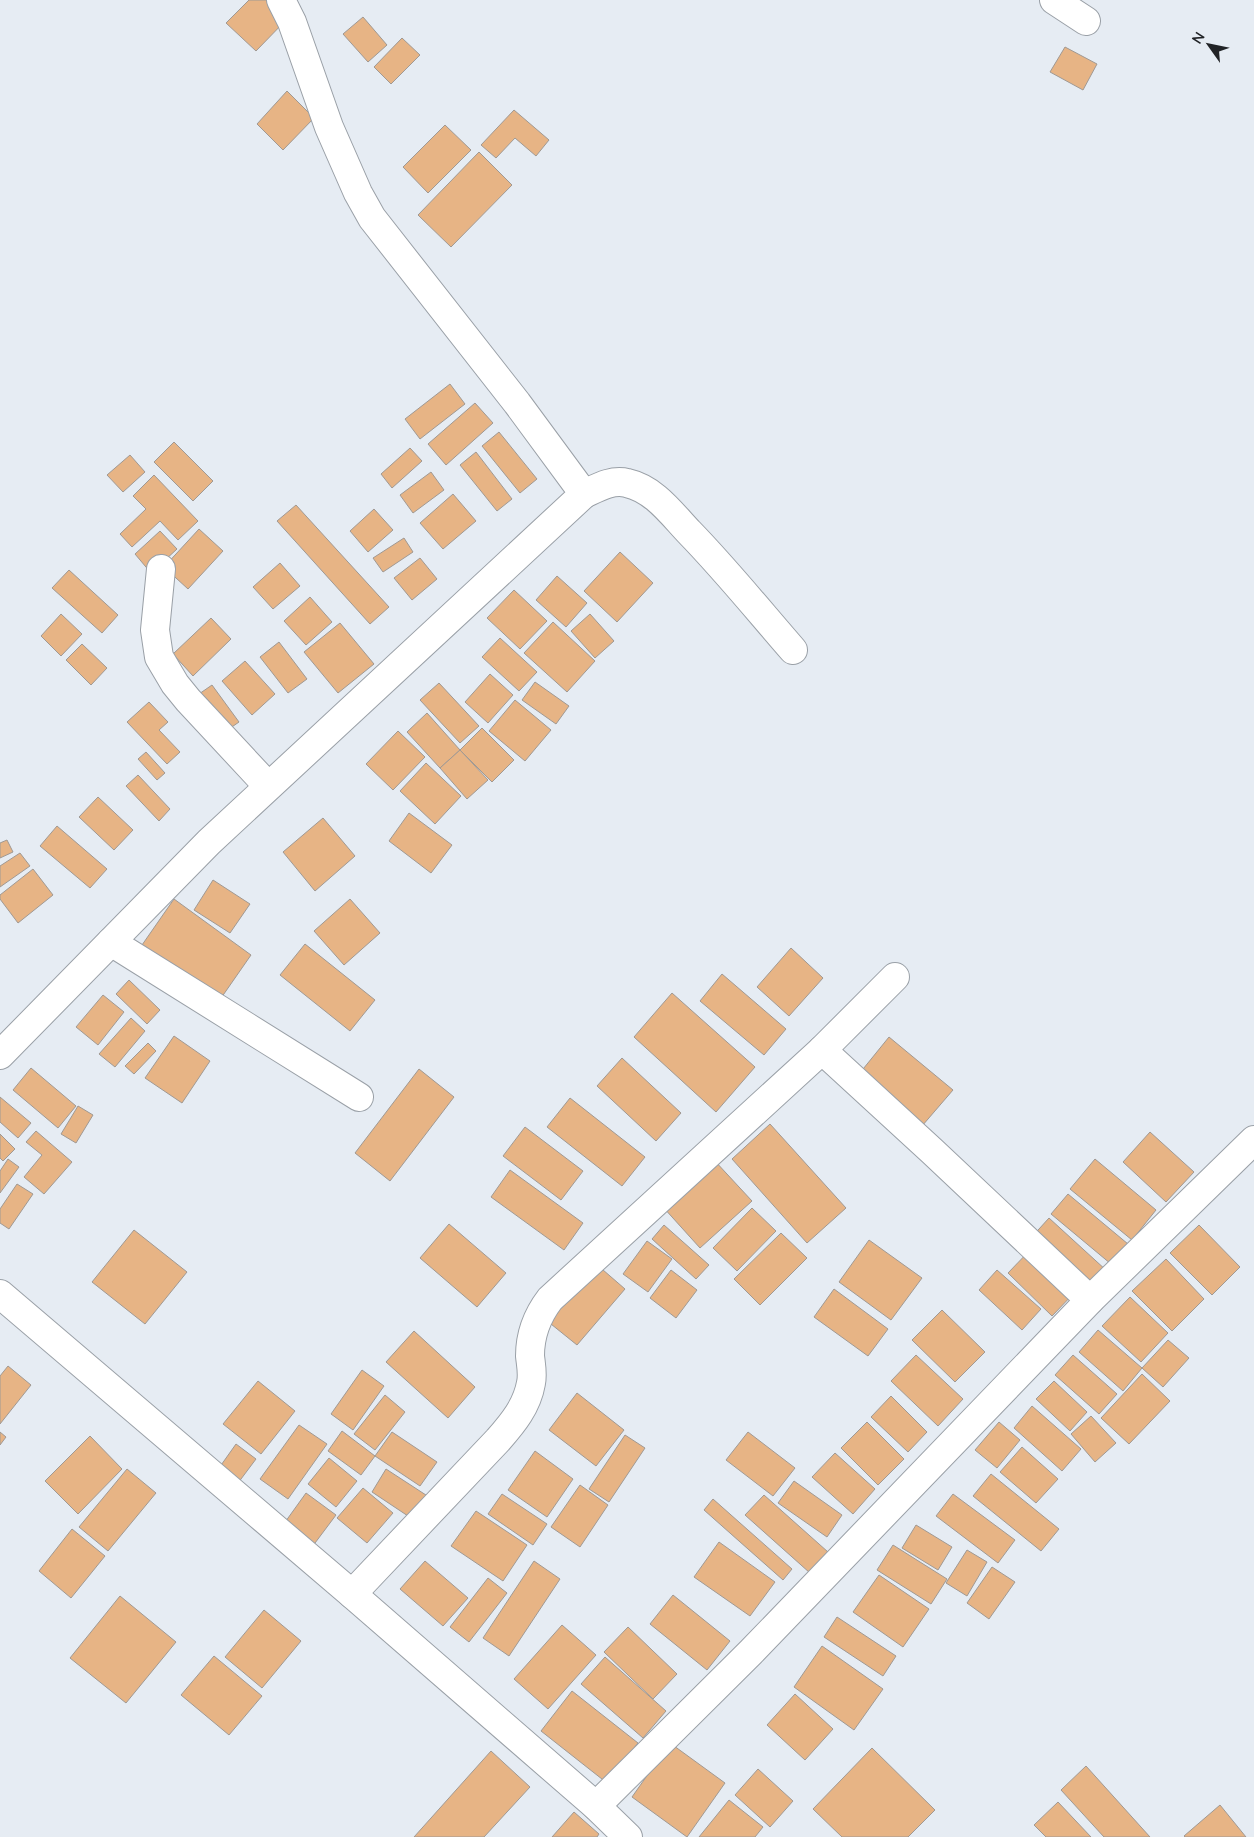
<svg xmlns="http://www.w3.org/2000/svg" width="1254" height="1837" viewBox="0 0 1254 1837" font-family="Mulish,sans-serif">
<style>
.building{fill:#e7b485;stroke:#a09993}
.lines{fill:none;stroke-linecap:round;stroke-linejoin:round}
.street-casing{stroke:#9aa0a7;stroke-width:30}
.street{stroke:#fff;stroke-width:28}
</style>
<rect width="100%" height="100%" fill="#e6ecf3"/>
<!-- building -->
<g class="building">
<polygon points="249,0 269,0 288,18 256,51 226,23"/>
<polygon points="363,17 387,45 368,62 343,34"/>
<polygon points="402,38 420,55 391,84 374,67"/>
<polygon points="1065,47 1097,64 1083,90 1050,72"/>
<polygon points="287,91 314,118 283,150 257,124"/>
<polygon points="514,110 549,140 536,156 515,138 496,158 481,145"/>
<polygon points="445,125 471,150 428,193 403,167"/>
<polygon points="479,152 512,185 451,247 418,215"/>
<polygon points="450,384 465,404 420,439 405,419"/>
<polygon points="475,403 493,423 446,465 428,444"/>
<polygon points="499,432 537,479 520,493 482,446"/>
<polygon points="174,442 213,481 193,501 154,462"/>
<polygon points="410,448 422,461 392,488 381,474"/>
<polygon points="476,452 512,499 497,511 460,465"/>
<polygon points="130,455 145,472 123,492 107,475"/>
<polygon points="431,472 444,490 413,513 400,495"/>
<polygon points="154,475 198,521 178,540 160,521 132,547 120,534 146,509 133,496"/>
<polygon points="453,494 476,521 443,549 420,523"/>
<polygon points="296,505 389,607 370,624 277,521"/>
<polygon points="374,509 393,530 368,552 350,531"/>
<polygon points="199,529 223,551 188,589 164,567"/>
<polygon points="160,531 177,549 151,573 135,554"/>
<polygon points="404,538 413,552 383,572 373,558"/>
<polygon points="620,552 653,583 617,622 584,591"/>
<polygon points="420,558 437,579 412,600 394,578"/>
<polygon points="280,563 300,586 273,609 253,587"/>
<polygon points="69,570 118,615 102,633 52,588"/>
<polygon points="557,576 587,603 566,627 536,600"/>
<polygon points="514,590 547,621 520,649 487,618"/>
<polygon points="310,597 332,622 306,645 284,621"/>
<polygon points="61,614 82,634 61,656 41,636"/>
<polygon points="590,614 614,641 595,658 571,631"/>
<polygon points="211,618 231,639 193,676 173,654"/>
<polygon points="553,622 595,661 567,692 524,653"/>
<polygon points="340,623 374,664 338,693 304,652"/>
<polygon points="500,638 537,672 519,691 482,657"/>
<polygon points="279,642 307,679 288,693 260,657"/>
<polygon points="82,644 107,668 91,685 66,660"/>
<polygon points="245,661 275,694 252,715 222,681"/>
<polygon points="490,674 513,695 488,723 465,702"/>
<polygon points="535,682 569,706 556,724 522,700"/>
<polygon points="439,683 479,726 460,743 420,700"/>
<polygon points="212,685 239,722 226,731 199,694"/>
<polygon points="515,700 551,730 525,761 489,731"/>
<polygon points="149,702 168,722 159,730 180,752 167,764 127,722"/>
<polygon points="427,713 460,750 440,768 407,732"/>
<polygon points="482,728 514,760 492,782 460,750"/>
<polygon points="398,731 425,757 393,790 366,764"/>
<polygon points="460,750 488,780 467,799 440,768"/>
<polygon points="146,752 165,773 157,780 138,759"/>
<polygon points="426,763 461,796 435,824 400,791"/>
<polygon points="138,775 170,809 159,821 126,786"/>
<polygon points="98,797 133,830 114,850 79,817"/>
<polygon points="409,813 452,845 431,873 389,841"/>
<polygon points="323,818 355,856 315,891 283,852"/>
<polygon points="57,826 107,869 90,888 40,846"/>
<polygon points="7,840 13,852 0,858 0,843"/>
<polygon points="20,853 30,866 0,887 0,866"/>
<polygon points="33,869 53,895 18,923 0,899 0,895"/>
<polygon points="213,880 250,904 230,933 194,910"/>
<polygon points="174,899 251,955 219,1001 142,945"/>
<polygon points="350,899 380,933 344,965 314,931"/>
<polygon points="305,944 375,1000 350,1031 280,975"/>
<polygon points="791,948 823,978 789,1016 757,987"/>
<polygon points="722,974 786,1029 764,1055 700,1001"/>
<polygon points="129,980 160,1010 147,1024 116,994"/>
<polygon points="672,993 755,1067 716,1112 634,1037"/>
<polygon points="103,995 124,1012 98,1045 76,1027"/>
<polygon points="131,1018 145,1031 115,1067 99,1054"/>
<polygon points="174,1036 210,1061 182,1103 145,1078"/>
<polygon points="889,1037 953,1090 922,1126 859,1074"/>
<polygon points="148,1043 156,1051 134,1074 125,1066"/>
<polygon points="622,1058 681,1113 656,1141 597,1086"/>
<polygon points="31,1068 76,1106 58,1128 13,1090"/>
<polygon points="419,1069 454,1097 390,1181 355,1153"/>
<polygon points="0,1097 31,1123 18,1138 0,1122"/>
<polygon points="570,1098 645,1157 622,1186 547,1127"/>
<polygon points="78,1106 93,1115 76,1143 61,1134"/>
<polygon points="770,1124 846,1208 807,1243 732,1159"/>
<polygon points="525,1127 583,1171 561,1200 503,1156"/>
<polygon points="36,1131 72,1162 44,1194 24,1177 42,1155 26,1142"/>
<polygon points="1150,1132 1194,1172 1166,1202 1123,1162"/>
<polygon points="0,1134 15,1149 3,1161 0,1158"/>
<polygon points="8,1159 19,1167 0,1193 0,1171"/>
<polygon points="1095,1159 1156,1210 1132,1240 1070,1189"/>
<polygon points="714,1160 752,1201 700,1248 663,1207"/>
<polygon points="510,1170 583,1223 564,1250 491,1197"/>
<polygon points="17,1184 33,1194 9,1229 0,1223 0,1209"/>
<polygon points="1068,1194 1128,1244 1111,1264 1051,1214"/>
<polygon points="752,1208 776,1231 737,1271 713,1248"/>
<polygon points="1049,1218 1107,1271 1087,1293 1029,1240"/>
<polygon points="449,1224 506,1273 477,1307 420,1258"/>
<polygon points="664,1225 709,1265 696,1279 652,1239"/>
<polygon points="1199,1225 1240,1267 1212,1295 1170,1253"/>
<polygon points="134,1230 187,1272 145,1324 92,1282"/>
<polygon points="781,1233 807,1258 760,1305 734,1279"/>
<polygon points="869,1240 922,1278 891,1320 839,1282"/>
<polygon points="647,1241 672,1259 648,1292 623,1274"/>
<polygon points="1033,1247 1077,1290 1052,1316 1008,1273"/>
<polygon points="1166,1259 1204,1299 1172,1331 1132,1291"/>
<polygon points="595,1263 625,1289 577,1345 546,1320"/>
<polygon points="671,1270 697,1290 676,1318 650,1298"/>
<polygon points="997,1270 1041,1309 1022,1330 979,1290"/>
<polygon points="834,1289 888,1329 868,1356 814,1317"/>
<polygon points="1130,1297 1168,1333 1141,1362 1102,1326"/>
<polygon points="942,1310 985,1352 955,1382 912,1340"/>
<polygon points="1098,1330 1142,1368 1123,1391 1079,1352"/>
<polygon points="414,1331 475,1387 448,1418 386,1362"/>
<polygon points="1168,1340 1189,1358 1163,1387 1142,1368"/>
<polygon points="916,1355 963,1399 938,1426 891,1381"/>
<polygon points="1073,1355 1117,1394 1099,1414 1055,1375"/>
<polygon points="8,1366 31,1385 0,1424 0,1376"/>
<polygon points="362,1370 384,1386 353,1430 331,1414"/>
<polygon points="1142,1374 1170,1401 1129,1444 1101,1418"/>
<polygon points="258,1381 295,1411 261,1454 223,1424"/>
<polygon points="1054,1381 1087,1412 1070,1431 1036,1399"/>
<polygon points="577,1393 624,1430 596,1466 549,1430"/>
<polygon points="385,1395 405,1412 375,1450 354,1434"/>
<polygon points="891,1396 927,1432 908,1452 871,1417"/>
<polygon points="1032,1406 1081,1449 1062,1471 1014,1428"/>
<polygon points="1091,1416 1116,1443 1095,1462 1071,1434"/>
<polygon points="867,1422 904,1459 878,1485 841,1448"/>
<polygon points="999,1422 1020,1440 997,1468 975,1450"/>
<polygon points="299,1425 327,1444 288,1499 260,1479"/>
<polygon points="342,1431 375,1456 361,1475 328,1451"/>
<polygon points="0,1432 6,1437 0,1445"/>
<polygon points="392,1432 437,1462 420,1486 375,1456"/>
<polygon points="748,1432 795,1468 773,1496 726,1460"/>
<polygon points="625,1435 645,1448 609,1502 589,1489"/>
<polygon points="90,1436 122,1469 78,1514 45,1481"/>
<polygon points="236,1444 256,1459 238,1483 219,1468"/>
<polygon points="1022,1447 1058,1479 1036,1503 1000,1472"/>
<polygon points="535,1451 573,1479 547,1517 508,1490"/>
<polygon points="835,1453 875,1489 853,1514 812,1477"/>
<polygon points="329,1458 357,1481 336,1507 308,1484"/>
<polygon points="127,1469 156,1493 108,1551 79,1527"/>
<polygon points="386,1469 429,1497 414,1520 372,1492"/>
<polygon points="991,1474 1059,1529 1041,1551 973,1496"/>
<polygon points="794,1481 842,1515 827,1537 778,1503"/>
<polygon points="580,1485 608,1505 580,1547 551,1527"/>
<polygon points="363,1488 393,1513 367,1543 337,1518"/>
<polygon points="306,1493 336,1515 312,1547 283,1525"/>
<polygon points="502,1494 547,1524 533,1545 488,1514"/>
<polygon points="953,1494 1015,1540 998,1563 936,1516"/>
<polygon points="764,1495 828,1552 810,1573 745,1515"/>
<polygon points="713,1499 792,1569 783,1580 704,1510"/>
<polygon points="476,1511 527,1545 503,1581 451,1546"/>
<polygon points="916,1525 952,1547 938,1570 902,1548"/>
<polygon points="72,1529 105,1556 71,1598 39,1571"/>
<polygon points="719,1542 775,1582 750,1616 694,1577"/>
<polygon points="893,1545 947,1579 931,1604 877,1570"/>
<polygon points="967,1550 987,1562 967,1596 946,1583"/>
<polygon points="425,1561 468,1598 443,1626 400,1589"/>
<polygon points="534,1561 560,1579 509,1656 483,1638"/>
<polygon points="992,1567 1015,1582 989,1619 967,1603"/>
<polygon points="879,1575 929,1609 903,1647 853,1612"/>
<polygon points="488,1578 507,1593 469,1642 450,1627"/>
<polygon points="673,1595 730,1641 707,1670 650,1624"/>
<polygon points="120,1596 176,1642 126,1703 70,1658"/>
<polygon points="264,1610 301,1641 262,1688 225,1657"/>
<polygon points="837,1617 896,1656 883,1676 824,1637"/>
<polygon points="562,1625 596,1655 548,1709 514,1679"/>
<polygon points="628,1627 677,1674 653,1699 604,1652"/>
<polygon points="822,1646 883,1689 854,1730 794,1687"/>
<polygon points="214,1656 262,1696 229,1735 181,1695"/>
<polygon points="605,1657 666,1711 643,1738 581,1684"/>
<polygon points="572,1691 638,1743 607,1783 541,1731"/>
<polygon points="795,1694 833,1729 805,1760 767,1725"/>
<polygon points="670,1743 725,1783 687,1837 632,1797"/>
<polygon points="872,1748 935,1810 908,1837 842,1837 813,1809"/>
<polygon points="491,1751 530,1787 484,1837 414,1837"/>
<polygon points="1086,1766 1150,1837 1104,1837 1061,1790"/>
<polygon points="758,1769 793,1801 770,1827 735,1795"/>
<polygon points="729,1800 763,1827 755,1837 699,1837"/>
<polygon points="1058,1802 1091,1837 1046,1837 1034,1825"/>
<polygon points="1220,1805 1246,1837 1185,1837 1184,1836"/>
<polygon points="574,1812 599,1834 597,1837 552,1837"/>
</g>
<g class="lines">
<!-- street casing -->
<g class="street-casing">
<g id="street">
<polyline points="1054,0 1086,21"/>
<path d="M584,494C597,488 612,479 627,483C654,489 671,513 689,532C726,570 759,611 793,650"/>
<polyline points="161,569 155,630 159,657 175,684 188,700 268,786"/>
<polyline points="111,942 359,1097"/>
<polyline points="822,1050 932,1151 1090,1300"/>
<polyline points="0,1055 209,842 584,494 517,403 372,218 358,193 329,127 292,22 281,0"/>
<polyline points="0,1294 352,1594 596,1806 628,1837"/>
<path d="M352,1594L498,1440C513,1423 527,1406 531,1383C533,1374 531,1365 530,1356C530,1335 537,1316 550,1299L822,1050L895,977"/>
<polyline points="596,1806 751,1652 1090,1300 1254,1140"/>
</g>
</g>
<!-- street -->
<use href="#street" class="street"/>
</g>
<!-- north arrow -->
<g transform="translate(1209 45) rotate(303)" stroke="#e6ecf3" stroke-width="4" paint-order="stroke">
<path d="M0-4L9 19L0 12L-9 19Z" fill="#212326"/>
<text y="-8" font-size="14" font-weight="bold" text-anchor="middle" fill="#212326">N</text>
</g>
</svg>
